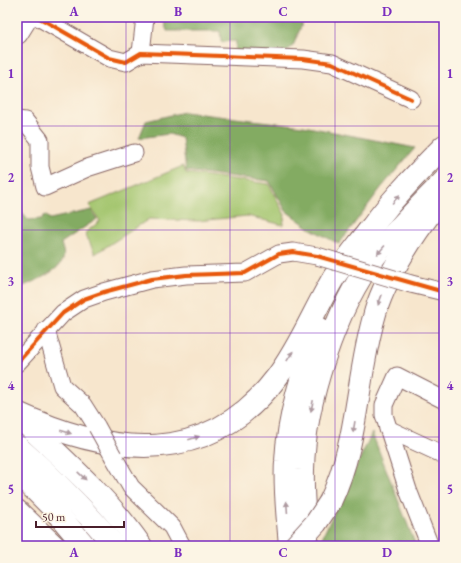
<svg xmlns="http://www.w3.org/2000/svg" width="461" height="563" viewBox="0 0 461 563" font-family="'EB Garamond',serif">
<style>
.green{fill:#a4c66f;stroke:#77724d}
.forest{fill:#83ab62;stroke:#666546}
.lines{fill:none;stroke-linecap:round;stroke-linejoin:round}
.minor-casing{stroke:#876564;stroke-width:19}
.highway-casing{stroke:#876564;stroke-width:24}
.minor{stroke:#fff;stroke-width:17}
.highway{stroke:#fff;stroke-width:22}
.minor-bridge-casing{stroke:#876564;stroke-width:19;stroke-linecap:butt}
.highway-bridge-casing{stroke:#876564;stroke-width:24;stroke-linecap:butt}
.minor-bridge{stroke:#fff;stroke-width:17}
.highway-bridge{stroke:#fff;stroke-width:22}
.cycleway-casing{stroke:#fcf5e5;stroke-width:6}
.cycleway{stroke:#e8590c;stroke-width:4}
.oneway{fill:#ae9aa0}
.grid{fill:none;stroke:#7b2cbf;stroke-width:1;stroke-opacity:0.55}
.neatline{fill:none;stroke:#7b2cbf;stroke-width:1.5}
.grid-label{font-size:13px;text-anchor:middle;font-weight:bold;fill:#7b2cbf}
</style>
<rect width="100%" height="100%" fill="#fcf5e5"/>
<filter id="ink" filterUnits="userSpaceOnUse"><feTurbulence type="fractalNoise" baseFrequency=".025" numOctaves="2"/><feDisplacementMap in="SourceGraphic" scale="8" xChannelSelector="R" yChannelSelector="G"/><feConvolveMatrix kernelMatrix="1 2 1 2 8 2 1 2 1" color-interpolation-filters="sRGB"/></filter>
<filter id="wash" filterUnits="userSpaceOnUse"><feTurbulence type="fractalNoise" baseFrequency=".012" numOctaves="4" result="noise"/><feDisplacementMap in="SourceGraphic" scale="16" xChannelSelector="R" yChannelSelector="G"/><feGaussianBlur stdDeviation="0.9" result="paint"/><feColorMatrix in="noise" values="0 0 0 0 0 0 0 0 0 0 0 0 0 0 0 0 0 1.4 0 .05"/><feComposite in="paint" operator="in"/></filter>
<g filter="url(#wash)">
<rect width="100%" height="100%" fill="#f7e6cd"/>
<!-- green -->
<polygon class="green" points="183,166 186,173 269,184 285,215 283,225 247,216 198,221 149,219 95,254 85,233 100,221 89,205"/>
<!-- forest -->
<g class="forest">
<polygon points="162,17 256,18 260,17 340,17 338,19 305,17 293,46 282,55 235,53 236,41 221,42 220,31 167,31"/>
<polygon points="184,112 303,126 415,148 381,188 339,244 311,229 286,211 269,181 186,171 182,138 169,134 139,138 146,121"/>
<path d="M17,195L22,213L28,220L41,219L45,215L50,219L91,210L97,219L61,243C62,248 65,254 63,259C58,273 30,283 17,289Z"/>
<polygon points="372,433 416,546 321,546 320,542"/>
</g>
</g>
<g filter="url(#ink)">
<g class="lines">
<!-- minor casing -->
<g class="minor-casing">
<g id="minor">
<polyline points="38,17 109,58 126,62 141,53 303,59 332,63 411,99"/>
<polyline points="141,53 145,17"/>
<polyline points="17,120 25,121 40,140 40,167 45,187 87,168 134,153"/>
<polyline points="411,284 444,292"/>
<polyline points="46,330 62,386 83,405 97,427"/>
<polyline points="17,363 63,313 84,299 104,292 152,279 186,275 245,273 279,254 293,252 317,256"/>
<polyline points="388,429 444,455"/>
<polyline points="113,456 131,487 172,527 182,546"/>
<polyline points="430,546 408,490 384,415 384,405 397,376 444,400"/>
</g>
</g>
<!-- highway casing -->
<g class="highway-casing">
<g id="highway">
<polyline points="17,33 27,17"/>
<path d="M363,240C384,207 416,174 444,146"/>
<path d="M17,413C110,456 208,469 277,377C300,347 314,310 334,277C345,261 358,245 370,229"/>
<path d="M23,421C65,461 108,498 141,546"/>
<path d="M17,446C52,477 85,510 115,546"/>
<polyline points="17,472 52,507 85,546"/>
<path d="M330,502C359,441 356,380 374,317C383,281 413,235 436,206"/>
<polyline points="17,511 54,546"/>
<polyline points="17,532 31,546"/>
<path d="M290,546C288,518 284,489 286,461C288,416 303,370 319,328"/>
<path d="M307,546C305,521 302,496 303,470C304,403 335,308 376,255C397,228 421,205 444,181"/>
</g>
</g>
<!-- minor -->
<use href="#minor" class="minor"/>
<!-- highway -->
<use href="#highway" class="highway"/>
<!-- minor-bridge casing -->
<g class="minor-bridge-casing">
<g id="minor-bridge">
<polyline points="317,256 411,284"/>
<polyline points="97,427 113,456"/>
</g>
</g>
<!-- highway-bridge casing -->
<g class="highway-bridge-casing">
<polyline id="highway-bridge" points="295,546 316,523 330,502"/>
</g>
<!-- minor-bridge -->
<use href="#minor-bridge" class="minor-bridge"/>
<!-- highway-bridge -->
<use href="#highway-bridge" class="highway-bridge"/>
<!-- cycleway casing -->
<g class="cycleway-casing">
<g id="cycleway">
<polyline points="38,17 109,58 126,62 141,53 303,59 332,63 411,99"/>
<polyline points="17,363 63,313 84,299 104,292 152,279 186,275 245,273 279,254 293,252 317,256 444,292"/>
</g>
</g>
<!-- cycleway -->
<use href="#cycleway" class="cycleway"/>
</g>
<!-- one-way arrows -->
<defs><path id="oneway-solid" d="M-6-.8H1V-3.2L6.5 0L1 3.2V.8H-6Z"/></defs>
<g class="oneway">
<use href="#oneway-solid" transform="translate(396 199) rotate(-49)"/>
<use href="#oneway-solid" transform="translate(381 250) rotate(131)"/>
<use href="#oneway-solid" transform="translate(380 300) rotate(111)"/>
<use href="#oneway-solid" transform="translate(290 356) rotate(-58)"/>
<use href="#oneway-solid" transform="translate(312 406) rotate(102)"/>
<use href="#oneway-solid" transform="translate(354 427) rotate(99)"/>
<use href="#oneway-solid" transform="translate(66 432) rotate(17)"/>
<use href="#oneway-solid" transform="translate(194 438) rotate(-17)"/>
<use href="#oneway-solid" transform="translate(82 476) rotate(44)"/>
<use href="#oneway-solid" transform="translate(287 507) rotate(-94)"/>
</g>
</g>
<!-- grid -->
<path class="grid" d="M126,17V546M230,17V546M335,17V546M17,126H444M17,230H444M17,333H444M17,437H444"/>
<!-- margin -->
<rect width="461" height="563" fill="none" stroke="#fcf5e5" stroke-width="44"/>
<!-- scale -->
<path d="M36 521v6h88v-6" fill="none" stroke="#4a1f2b" stroke-width="2"/>
<text x="42" y="521" font-size="12" fill="#4a1f2b" stroke="#fcf5e5" stroke-width="3" paint-order="stroke">50 m</text>
<rect x="22" y="22" width="417" height="519" class="neatline"/>
<g class="grid-label">
<text x="74" y="16">A</text>
<text x="178" y="16">B</text>
<text x="283" y="16">C</text>
<text x="387" y="16">D</text>
<text x="11" y="78">1</text>
<text x="450" y="78">1</text>
<text x="11" y="182">2</text>
<text x="450" y="182">2</text>
<text x="11" y="286">3</text>
<text x="450" y="286">3</text>
<text x="11" y="390">4</text>
<text x="450" y="390">4</text>
<text x="11" y="494">5</text>
<text x="450" y="494">5</text>
<text x="74" y="557">A</text>
<text x="178" y="557">B</text>
<text x="283" y="557">C</text>
<text x="387" y="557">D</text>
</g>
</svg>
